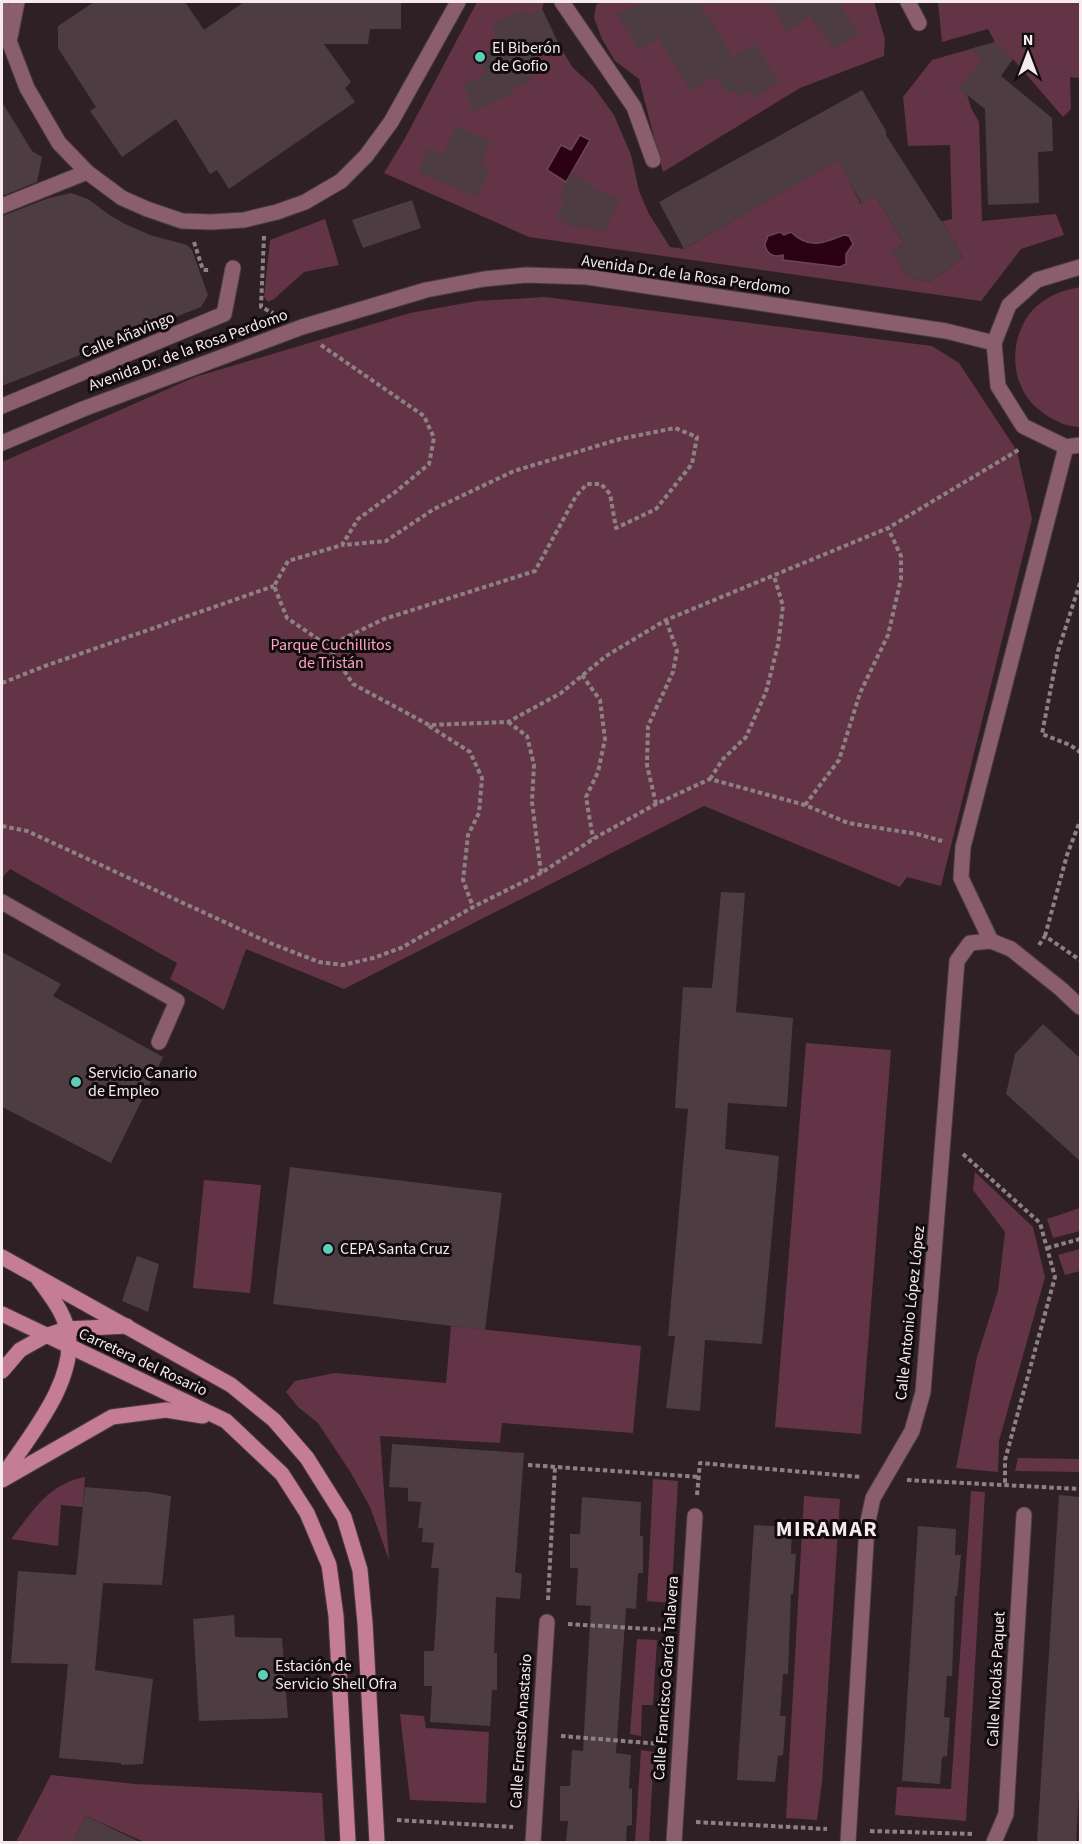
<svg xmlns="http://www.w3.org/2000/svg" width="1082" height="1844" viewBox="0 0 1082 1844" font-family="'Source Sans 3',sans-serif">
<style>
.green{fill:#633445}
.water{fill:#2d0114;stroke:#694755;stroke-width:1.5}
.building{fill:#4d3c41}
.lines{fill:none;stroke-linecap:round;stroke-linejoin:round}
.service-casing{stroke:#4b3c41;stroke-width:17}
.minor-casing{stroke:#4b3c41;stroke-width:17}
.secondary-casing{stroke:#4b3c41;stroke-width:17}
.path{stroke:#8e8185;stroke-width:4;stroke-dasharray:4.5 3;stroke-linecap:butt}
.service{stroke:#8a5e6c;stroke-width:15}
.minor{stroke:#8a5e6c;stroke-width:15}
.secondary{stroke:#c47d94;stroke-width:15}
.poi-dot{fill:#5eceb8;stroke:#130c0e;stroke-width:2}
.labels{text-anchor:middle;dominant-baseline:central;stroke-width:6;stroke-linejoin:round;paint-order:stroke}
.poi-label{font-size:16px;fill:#f5eaed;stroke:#130c0e;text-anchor:start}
.street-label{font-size:16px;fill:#f5eaed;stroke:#130c0e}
.park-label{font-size:16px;fill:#fba6c2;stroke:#130c0e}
.district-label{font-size:22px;font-weight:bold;letter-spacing:1.5px;fill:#f5eaed;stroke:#130c0e}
</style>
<rect width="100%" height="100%" fill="#2f2025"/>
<!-- green -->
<g class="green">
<polygon points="477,2 544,2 542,9 560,47 573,68 593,86 614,115 631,155 639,191 649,214 670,247 684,249 886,131 886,161 849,181 861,204 875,195 904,244 892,251 908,277 930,282 963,258 943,221 952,219 950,145 908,146 903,97 932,60 995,42 988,29 942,42 938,2 1080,2 1080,78 1070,77 1071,109 1063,117 1013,59 967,95 972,110 979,122 982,221 1056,214 1064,235 1021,249 981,301 529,237 384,173 404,140"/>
<polygon points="601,2 874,2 885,39 884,56 800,88 663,172 639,79 615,61 602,39 594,18 596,5"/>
<polygon points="325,219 339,265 304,272 274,299 268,302 264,297 270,240"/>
<path d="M1080,287V427C1069,427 1056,422 1046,415C1036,408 1027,400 1022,388C1008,361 1016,319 1042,302C1054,293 1066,290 1080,287Z"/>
<polygon points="545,297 932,346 959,363 1017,451 1032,519 941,886 907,877 900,887 704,806 344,989 246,949 224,1010 170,979 177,963 10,869 2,878 2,462 195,377 410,313 477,301"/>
<polygon points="806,1043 891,1050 861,1434 775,1427"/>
<polygon points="975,1172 1033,1227 1045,1277 999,1441 998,1472 956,1468 977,1357 998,1291 1005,1232 973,1190"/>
<polygon points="204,1180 261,1185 250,1293 193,1288"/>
<polygon points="1080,1208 1080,1231 1053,1238 1047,1219"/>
<polygon points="1080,1249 1080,1271 1065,1275 1058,1255"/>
<polygon points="451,1326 641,1346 633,1433 502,1423 500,1443 380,1436 389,1560 370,1507 351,1473 318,1423 298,1407 286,1392 295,1381 335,1373 446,1383"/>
<polygon points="1018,1458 1080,1459 1080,1472 1015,1471"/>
<path d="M85,1477L83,1507L61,1505L58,1546L11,1539C33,1511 48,1484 85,1477Z"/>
<polygon points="653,1479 678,1481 671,1603 647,1601"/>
<polygon points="971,1491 985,1492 966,1821 895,1815 897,1787 951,1789"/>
<polygon points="804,1496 840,1499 822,1782 817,1820 786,1818"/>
<polygon points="637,1639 657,1640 653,1705 642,1705 641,1736 630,1734"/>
<polygon points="400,1714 424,1716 426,1728 489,1732 486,1803 410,1800"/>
<polygon points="641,1750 654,1752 649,1842 635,1842"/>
<polygon points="51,1775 135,1784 322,1793 325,1842 144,1842 86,1816 73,1842 16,1842"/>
</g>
<!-- water -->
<g class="water">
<polygon points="580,135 590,140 566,182 547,170 561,145 571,150"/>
<path d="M780,232L784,235L791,232C809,250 824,243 844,235L849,236L853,244L846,254V264L840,267L783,260V255C774,258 766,254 765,244L768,236Z"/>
</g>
<!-- building -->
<g class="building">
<polygon points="94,2 185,2 204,30 244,2 401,2 401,29 370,29 368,44 324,44 351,82 345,88 355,102 229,189 217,170 210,174 176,119 122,157 90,111 96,107 58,48 58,26"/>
<polygon points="640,2 699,2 733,57 754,43 779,81 755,98 749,91 740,98 735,90 728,94 714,76 691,91 658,38 640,50 617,14"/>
<polygon points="769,2 839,2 859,33 833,49 810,16 788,32"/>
<polygon points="542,9 560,47 524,61 532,81 510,90 512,94 473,111 464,84 486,74 478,56 501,47 491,23 525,10 527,15"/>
<polygon points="995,42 1013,59 1001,76 1052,118 1053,151 1038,152 1039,203 988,205 985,109 958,88 982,61 970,49"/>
<polygon points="862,90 886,131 884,132 941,221 943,221 963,258 930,282 908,277 892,251 904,244 875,195 862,204 837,160 684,249 659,202"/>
<polygon points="2,102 32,151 42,157 37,182 2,196"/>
<polygon points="456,126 490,141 481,164 490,169 477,197 418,172 428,148 444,153"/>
<polygon points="572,172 593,186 592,188 621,199 604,231 571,226 556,218 565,199 558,197"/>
<polygon points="71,193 88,199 108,214 125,224 150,235 187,245 192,250 208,295 201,307 2,386 2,216 49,198"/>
<polygon points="412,200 421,228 363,248 352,220"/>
<polygon points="721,892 745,893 736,1012 793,1018 787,1107 728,1103 725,1149 779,1156 762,1344 705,1340 700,1411 666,1408 675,1336 668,1336 688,1109 675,1108 683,987 712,988"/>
<polygon points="2,952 61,984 53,996 163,1057 111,1163 2,1107"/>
<polygon points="1043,1024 1080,1058 1080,1161 1006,1094 1015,1054"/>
<polygon points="290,1167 502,1193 485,1330 273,1304"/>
<polygon points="137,1256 159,1264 148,1312 122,1301"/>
<polygon points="392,1444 524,1453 515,1572 522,1574 520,1599 496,1597 494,1653 497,1653 497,1690 492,1690 490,1726 430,1722 432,1686 424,1686 424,1651 434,1651 439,1568 431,1568 434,1543 422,1542 423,1528 418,1528 421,1502 408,1501 408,1488 389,1487"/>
<polygon points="85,1487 143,1492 143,1491 171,1496 162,1585 103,1583 95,1670 153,1679 143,1764 121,1765 121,1763 59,1758 68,1664 11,1663 18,1571 76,1575"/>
<polygon points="1059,1495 1080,1497 1080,1775 1076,1842 1037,1842"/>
<polygon points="582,1497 641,1502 640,1536 643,1536 643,1573 638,1573 636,1609 626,1608 616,1753 631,1755 629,1789 632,1788 632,1825 627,1826 626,1842 566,1842 568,1821 560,1821 560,1786 570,1786 572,1750 583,1751 591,1606 576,1605 578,1568 570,1568 570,1534 580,1534"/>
<polygon points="754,1525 792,1527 791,1554 796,1554 793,1594 791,1594 788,1674 783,1674 780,1716 786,1716 783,1755 778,1756 775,1782 737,1780"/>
<polygon points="918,1526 956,1529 955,1555 961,1555 957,1596 955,1596 952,1676 947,1676 944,1717 950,1718 947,1756 942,1757 940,1784 902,1781"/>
<polygon points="234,1615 235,1637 282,1638 288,1718 199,1721 193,1619"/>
<polygon points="86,1816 140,1842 73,1842"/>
</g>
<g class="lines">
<!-- service casing -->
<g class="service-casing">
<g id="service">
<polyline points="908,2 919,23"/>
<polyline points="2,902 177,1001 159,1042"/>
</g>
</g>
<!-- minor casing -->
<g class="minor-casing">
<g id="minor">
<polyline points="562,2 634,107 653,160"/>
<polyline points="2,7 9,41 27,88 59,143 87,172 122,198 147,209 182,221 211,222 244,220 277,212 305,202 341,181 366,156 391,122 458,2"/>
<polyline points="10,37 17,2"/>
<polyline points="2,206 87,172"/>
<polyline points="1080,267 1037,280 1009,305 994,343 998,386 1023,426 1066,447 1080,445"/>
<polyline points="2,406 224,314 233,268"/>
<polyline points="2,443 83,409 302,327 426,290 484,279 526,275 587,277 946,331 994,343"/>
<polyline points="991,941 961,878 963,847 1066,447"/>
<polyline points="533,1842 547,1622"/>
<polyline points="674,1842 695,1516"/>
<polyline points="848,1842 867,1526 873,1498 912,1431 923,1392 957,961 970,943 991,941 1011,949 1061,989 1080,1007"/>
<polyline points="994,1842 1006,1814 1024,1515"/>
</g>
</g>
<!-- secondary casing -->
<g class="secondary-casing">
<g id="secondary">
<polyline points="2,1257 231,1385 274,1420 307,1458 344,1517 360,1570 365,1623 377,1842"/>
<polyline points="2,1314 226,1421 282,1474 307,1513 329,1565 336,1616 348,1842"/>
<polyline points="2,1371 20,1350 45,1336 67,1329 127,1326"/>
<path d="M2,1477C28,1438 80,1378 67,1328C62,1310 50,1295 39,1280"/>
<polyline points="2,1480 112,1417 166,1410 203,1416"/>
</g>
</g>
<!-- path -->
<g class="path">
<polyline points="264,236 261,307 273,313"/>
<polyline points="194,242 203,270 211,270"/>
<polyline points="321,345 424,416 434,438 429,464 398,490 358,519 342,545 288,561 274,586 287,618 328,646 353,684 429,725 508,722 561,693 606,656 666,620 888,528 1020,449"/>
<polyline points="1080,583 1058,651 1042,734 1070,745 1080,752"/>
<polyline points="328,646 384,619 535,571 576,496 587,484 601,484 610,494 616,528 656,509 692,464 697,437 675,428 620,439 514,471 434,509 386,541 343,545"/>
<polyline points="582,675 600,700 605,739 598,772 586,797 593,839"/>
<polyline points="2,683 45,666 274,586"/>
<polyline points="508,722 527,736 534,765 532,802 541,873"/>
<polyline points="429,726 470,752 482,778 479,813 468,835 463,880 473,907"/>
<polyline points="710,779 723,759 746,737 766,692 778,645 783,606 774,576"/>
<polyline points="656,804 647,765 648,726 673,672 677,651 666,620"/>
<polyline points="805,805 839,760 860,693 888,635 901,579 901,556 888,528"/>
<polyline points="2,826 27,831 270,943 319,962 343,965 373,958 401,948 473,907 541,873 593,839 656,804 710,779 805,805 848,823 917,834 942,841"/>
<polyline points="1045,936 1067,855 1080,821"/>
<polyline points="1039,945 1045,936 1080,960"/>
<polyline points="963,1154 1040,1223 1055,1277 1005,1460 1005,1485"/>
<polyline points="1047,1248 1080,1239"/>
<polyline points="528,1465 699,1477"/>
<polyline points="907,1480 1080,1489"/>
<polyline points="697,1495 700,1463 861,1477"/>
<polyline points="548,1600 555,1467"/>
<polyline points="568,1624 666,1630"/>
<polyline points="561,1736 661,1744"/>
<polyline points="397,1820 513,1827"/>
<polyline points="696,1822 827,1829"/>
<polyline points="870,1831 974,1834"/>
</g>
<!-- service -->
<use href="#service" class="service"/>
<!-- minor -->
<use href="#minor" class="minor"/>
<!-- secondary -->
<use href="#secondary" class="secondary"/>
</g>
<!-- markers -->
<g class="poi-dot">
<circle cx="480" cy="57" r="6"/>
<circle cx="76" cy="1082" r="6"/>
<circle cx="328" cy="1249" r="6"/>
<circle cx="263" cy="1675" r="6"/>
</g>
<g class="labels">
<!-- poi labels -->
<g class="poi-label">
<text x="492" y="48">El Biberón<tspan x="492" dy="18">de Gofio</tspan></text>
<text x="88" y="1073">Servicio Canario<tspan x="88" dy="18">de Empleo</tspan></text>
<text x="340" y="1249">CEPA Santa Cruz</text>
<text x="275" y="1666">Estación de<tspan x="275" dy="18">Servicio Shell Ofra</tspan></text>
</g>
<!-- street labels -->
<g class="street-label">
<text transform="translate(686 275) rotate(8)">Avenida Dr. de la Rosa Perdomo</text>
<text transform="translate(128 335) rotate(-22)">Calle Añavingo</text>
<text transform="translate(188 350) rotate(-20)">Avenida Dr. de la Rosa Perdomo</text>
<text transform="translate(910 1313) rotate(-84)">Calle Antonio López López</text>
<text transform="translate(143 1362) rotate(25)">Carretera del Rosario</text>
<text transform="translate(666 1678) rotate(-86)">Calle Francisco García Talavera</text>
<text transform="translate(996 1679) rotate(-87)">Calle Nicolás Paquet</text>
<text transform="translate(521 1731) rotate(-86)">Calle Ernesto Anastasio</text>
</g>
<!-- park labels -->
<g class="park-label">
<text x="331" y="645">Parque Cuchillitos<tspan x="331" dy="18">de Tristán</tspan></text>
</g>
<!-- district labels -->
<g class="district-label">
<text x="827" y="1529">MIRAMAR</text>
</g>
</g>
<!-- border -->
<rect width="1082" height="1844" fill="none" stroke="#f5eaed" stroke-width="6"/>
<!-- north arrow -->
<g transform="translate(1028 54)" stroke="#130c0e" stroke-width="4.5" paint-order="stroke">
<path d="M0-4.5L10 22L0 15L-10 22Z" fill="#f5eaed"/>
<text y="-9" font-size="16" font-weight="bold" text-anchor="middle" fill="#f5eaed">N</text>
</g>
</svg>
